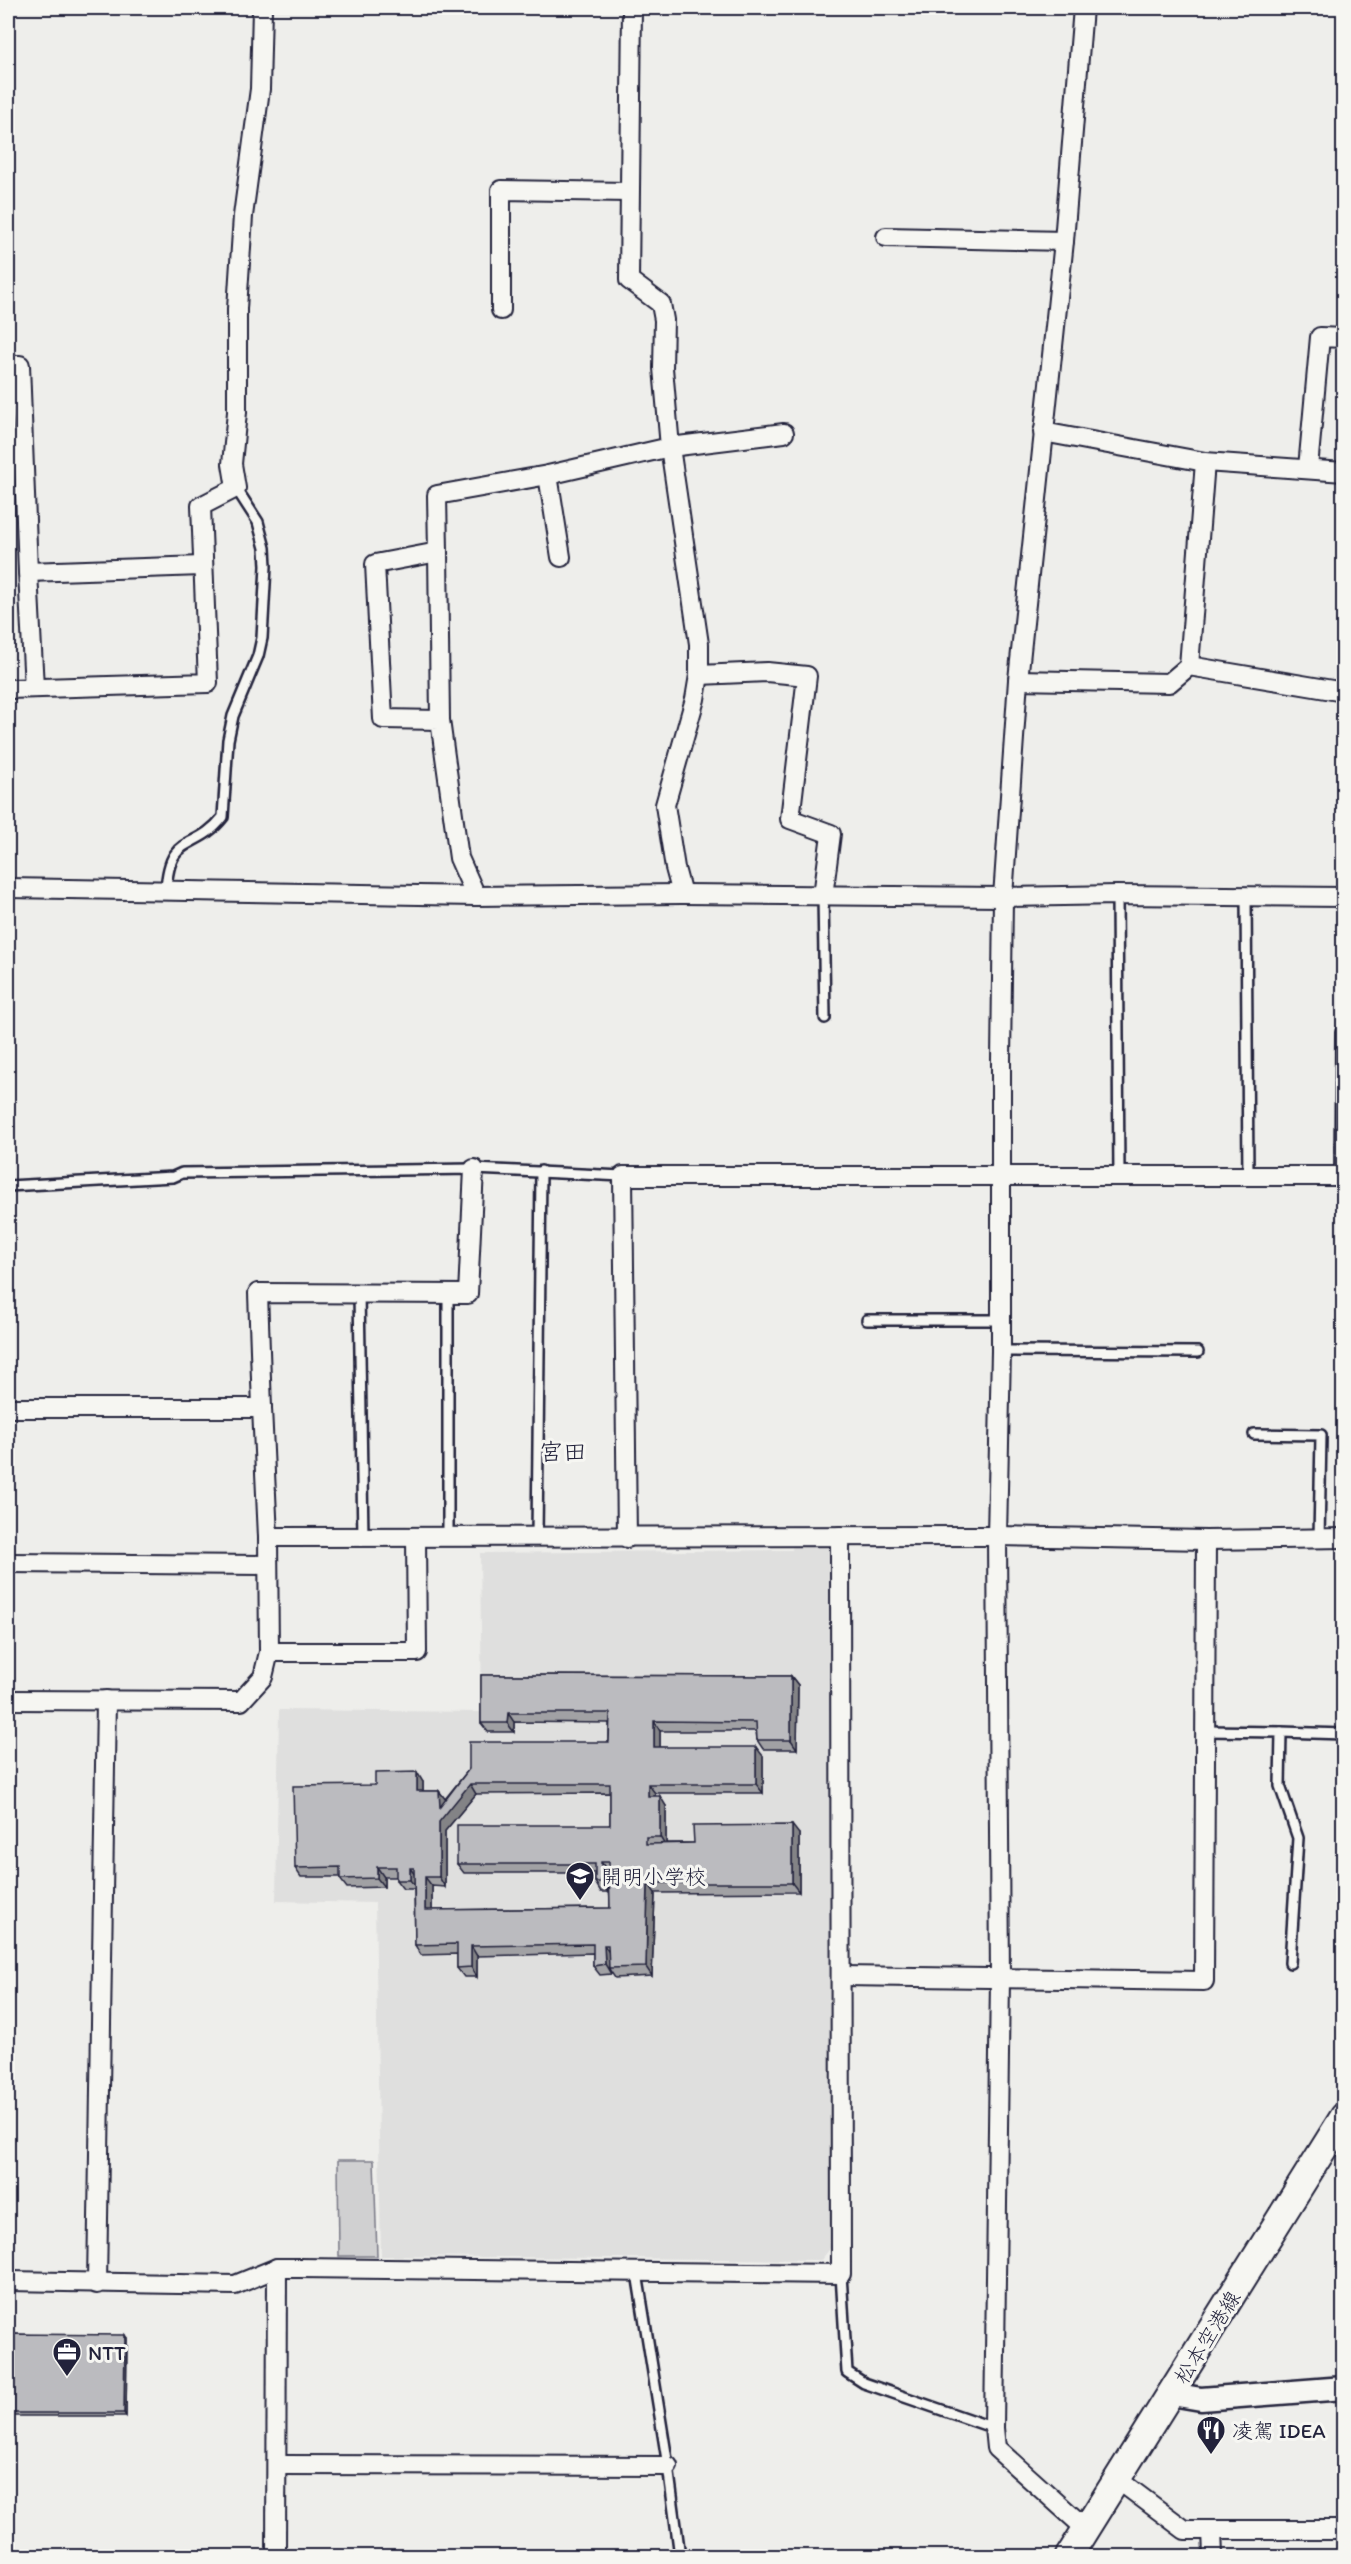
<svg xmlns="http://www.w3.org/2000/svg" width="1351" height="2564" viewBox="0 0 1351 2564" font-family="Itim,'Klee One',sans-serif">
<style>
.built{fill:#dfdfde}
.green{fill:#d0d0d1;stroke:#797986;stroke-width:1.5}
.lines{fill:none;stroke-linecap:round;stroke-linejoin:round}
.service-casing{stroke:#22223b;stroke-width:14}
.minor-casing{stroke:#22223b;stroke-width:22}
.tertiary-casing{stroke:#22223b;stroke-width:27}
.secondary-casing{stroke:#22223b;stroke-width:30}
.service{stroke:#f6f6f2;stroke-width:9}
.minor{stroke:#f6f6f2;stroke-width:18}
.tertiary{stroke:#f6f6f2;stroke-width:22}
.secondary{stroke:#f6f6f2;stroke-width:26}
.wall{fill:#a1a1a4;stroke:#22223b;stroke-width:1.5;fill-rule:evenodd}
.shaded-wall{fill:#838386;stroke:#22223b;stroke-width:1.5}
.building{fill:#bbbbbf;stroke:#22223b;stroke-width:1.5;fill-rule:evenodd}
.labels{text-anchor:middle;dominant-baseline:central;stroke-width:6;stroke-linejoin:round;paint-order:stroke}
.poi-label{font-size:21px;fill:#22223b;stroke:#f6f6f2;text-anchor:start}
.street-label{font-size:21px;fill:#22223b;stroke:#f6f6f2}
.quarter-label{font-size:24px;fill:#22223b;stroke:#f6f6f2}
</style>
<rect width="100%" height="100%" fill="#eeeeeb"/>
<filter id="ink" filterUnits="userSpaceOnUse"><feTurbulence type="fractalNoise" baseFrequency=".0167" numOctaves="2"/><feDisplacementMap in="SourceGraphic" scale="12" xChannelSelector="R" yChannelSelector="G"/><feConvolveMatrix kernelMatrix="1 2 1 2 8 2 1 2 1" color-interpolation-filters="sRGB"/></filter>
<g filter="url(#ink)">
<!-- built -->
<polygon class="built" points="793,1544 834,1544 836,2241 821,2260 381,2256 375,1903 276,1901 279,1710 482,1712 480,1553 792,1550"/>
<!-- green -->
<polygon class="green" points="338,2160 374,2160 377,2256 339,2256"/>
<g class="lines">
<!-- service casing -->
<g class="service-casing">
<g id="service">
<path d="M166,891C169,831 195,853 223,817L228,740L233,716L258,656L262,638L266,566L265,548L258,522L236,488"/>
<polyline points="1117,895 1119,1177"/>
<polyline points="1246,895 1248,1177"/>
<polyline points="823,896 825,1018"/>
<polyline points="1340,1176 1341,1032"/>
<polyline points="8,1186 173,1177 182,1173 474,1169 623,1176"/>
<polyline points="359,1293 363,1537"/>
<polyline points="867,1320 1001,1320"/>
<polyline points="1001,1351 1198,1352"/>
<polyline points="1254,1434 1321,1435 1319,1539"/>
<polyline points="448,1537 448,1293"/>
<polyline points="537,1537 541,1171"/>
<polyline points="1205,1731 1281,1732 1280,1786 1298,1838 1290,1963"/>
<polyline points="1281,1732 1344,1734"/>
<polyline points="637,2273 668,2466 680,2556"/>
<polyline points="841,2274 847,2372 864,2383 994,2428"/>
</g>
</g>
<!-- minor casing -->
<g class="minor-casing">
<g id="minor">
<polyline points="632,8 629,280 661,304 664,320 663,368 670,447 699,644 699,675 695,699 665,805 675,868 682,894"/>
<polyline points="1083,8 1064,241 1018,680 1003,897 1001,1061 1001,1351 997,1536 1000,1979 994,2428 996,2448 1086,2529"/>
<polyline points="886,237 1064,241"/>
<polyline points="501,310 501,190 629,192"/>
<polyline points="8,365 20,365 28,572 202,566"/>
<polyline points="1043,432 1205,462 1344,472"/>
<polyline points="1308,468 1320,337 1344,338"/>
<polyline points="548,475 561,557"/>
<polyline points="438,552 440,720"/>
<polyline points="28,572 34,688"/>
<polyline points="1189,666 1205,462"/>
<polyline points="699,675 767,672 807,676 790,819 831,834 823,896"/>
<polyline points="1018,680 1169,683 1189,666 1344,692"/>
<polyline points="8,689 208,683 201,506 236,488 232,464 237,412 237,309 243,216 260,89 262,8"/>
<polyline points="8,888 476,896 682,894 1003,897 1117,895 1344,897"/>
<polyline points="476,896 459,858 440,720 383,719 375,564 438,552 437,495 548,475 670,447 784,433"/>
<polyline points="8,1408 262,1408 268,1537 269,1652 263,1677 241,1701 8,1700"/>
<polyline points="262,1408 258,1293 468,1294 474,1169"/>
<polyline points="268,1537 997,1536 1206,1540 1344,1538"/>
<polyline points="627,1538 623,1176 1344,1176"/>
<polyline points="8,1563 268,1565"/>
<polyline points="269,1652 417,1652 416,1537"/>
<polyline points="842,1976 1204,1981 1206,1540"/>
<polyline points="8,2281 235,2285 277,2268 299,2268 841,2274 840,1536"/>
<polyline points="97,2284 106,1700"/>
<polyline points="278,2465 668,2466"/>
<polyline points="1117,2479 1185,2530 1344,2530"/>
<polyline points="1212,2530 1213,2556"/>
<polyline points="276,2556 277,2268"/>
</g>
</g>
<!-- tertiary casing -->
<g class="tertiary-casing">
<polyline id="tertiary" points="1172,2394 1201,2399 1344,2388"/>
</g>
<!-- secondary casing -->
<g class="secondary-casing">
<polyline id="secondary" points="1069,2556 1344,2116"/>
</g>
<!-- service -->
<use href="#service" class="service"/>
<!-- minor -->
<use href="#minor" class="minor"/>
<!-- tertiary -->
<use href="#tertiary" class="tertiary"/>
<!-- secondary -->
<use href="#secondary" class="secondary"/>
</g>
<!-- wall -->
<g class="wall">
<path d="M481,1675L791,1676L798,1685L797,1749H763L757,1740L756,1731H660V1747L763,1756V1793H655V1796L666,1806V1843H694L799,1834V1892L655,1893L652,1976L615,1978L611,1972V1974L600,1975L593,1966V1953L477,1956V1977H464L457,1968V1954L421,1955L415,1945L414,1889H403L396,1880V1877H384V1887L347,1888L340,1879V1877H301L295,1868L375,1785L423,1782V1791H439L445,1799L469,1769L609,1742V1723L514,1722V1732H488L481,1723ZM610,1793V1825L457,1864L464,1873H595V1882L601,1892H608V1871H609L610,1908L432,1910V1886L445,1887V1831L476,1794Z"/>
<polygon points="8,2334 127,2338 126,2416 8,2416"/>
</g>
<!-- shaded-wall -->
<g class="shaded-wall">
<polygon points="791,1676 798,1685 797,1749 791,1740"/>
<polygon points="508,1713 514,1722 514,1732 507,1723"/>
<polygon points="654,1721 660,1731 660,1756 654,1747"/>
<polygon points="756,1747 763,1756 763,1793 756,1784"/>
<polygon points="417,1772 423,1782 423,1800 417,1791"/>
<polygon points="470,1784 476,1794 445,1831 445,1887 439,1877 439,1791 446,1800"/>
<polygon points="648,1784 655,1793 655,1806 648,1796"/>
<polygon points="660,1796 666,1806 666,1847 660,1837"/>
<polygon points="792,1825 799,1834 799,1892 792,1883"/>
<polygon points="601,1862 608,1871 608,1892 601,1882"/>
<polygon points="377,1867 384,1877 384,1887 377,1878"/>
<polygon points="410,1868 417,1878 417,1889 410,1880"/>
<polygon points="425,1877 432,1886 432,1919 425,1910"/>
<polygon points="648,1883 655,1893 652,1976 646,1967"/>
<polygon points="604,1945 610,1954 609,1968 611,1974 605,1964"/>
<polygon points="471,1946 477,1956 477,1977 471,1967"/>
<polygon points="125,2335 127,2338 126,2416 124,2413"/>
</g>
<!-- building -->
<g class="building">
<path d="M481,1675L791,1676V1740H757L756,1722L654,1721V1747H756V1784H648V1796H660V1837H646V1844L694,1843L693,1826L792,1825V1883H648L646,1967L609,1968L608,1945H604L605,1964L593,1966V1944L471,1946V1967L457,1968V1944L415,1945L414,1868H410V1880H396V1867H377V1878L340,1879V1867L295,1868L293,1786L375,1785V1773L417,1772V1791H439L440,1807L469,1769V1742H609L610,1713H508L507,1723H481ZM470,1784H610V1825H457V1864H595V1882H601V1862H609L610,1908L425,1910V1877H439V1822Z"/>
<polygon points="8,2334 125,2335 124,2413 8,2413"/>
</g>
</g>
<!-- icons -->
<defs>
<g id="school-pin" transform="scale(1.5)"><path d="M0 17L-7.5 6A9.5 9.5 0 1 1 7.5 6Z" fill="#22223b" stroke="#f6f6f2"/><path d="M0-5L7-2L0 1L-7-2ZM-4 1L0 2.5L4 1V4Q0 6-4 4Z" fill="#fff"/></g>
<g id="office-pin" transform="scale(1.5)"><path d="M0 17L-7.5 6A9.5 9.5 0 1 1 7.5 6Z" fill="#22223b" stroke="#f6f6f2"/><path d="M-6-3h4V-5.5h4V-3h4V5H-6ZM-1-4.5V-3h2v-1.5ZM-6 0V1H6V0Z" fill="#fff"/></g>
<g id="restaurant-pin" transform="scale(1.5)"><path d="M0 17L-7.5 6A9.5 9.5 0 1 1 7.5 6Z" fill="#22223b" stroke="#f6f6f2"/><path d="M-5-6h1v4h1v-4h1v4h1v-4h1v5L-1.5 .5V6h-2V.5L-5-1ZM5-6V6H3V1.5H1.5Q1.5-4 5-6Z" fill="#fff"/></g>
</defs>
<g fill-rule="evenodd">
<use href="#school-pin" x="580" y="1876"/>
<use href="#office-pin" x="67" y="2352"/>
<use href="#restaurant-pin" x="1211" y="2430"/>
</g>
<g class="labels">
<!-- poi labels -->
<g class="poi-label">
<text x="601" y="1876">開明小学校</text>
<text x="88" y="2352">NTT</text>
<text x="1232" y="2430">凌駕 IDEA</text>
</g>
<!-- street labels -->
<g class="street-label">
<text transform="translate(1207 2337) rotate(-58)">松本空港線</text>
</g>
<!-- quarter labels -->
<g class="quarter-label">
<text x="563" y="1451">宮田</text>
</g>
</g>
<!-- margin -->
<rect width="1351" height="2564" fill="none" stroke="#f6f6f2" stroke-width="30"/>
<rect x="15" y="15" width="1321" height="2534" fill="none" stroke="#22223b" stroke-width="2" filter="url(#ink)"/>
</svg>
